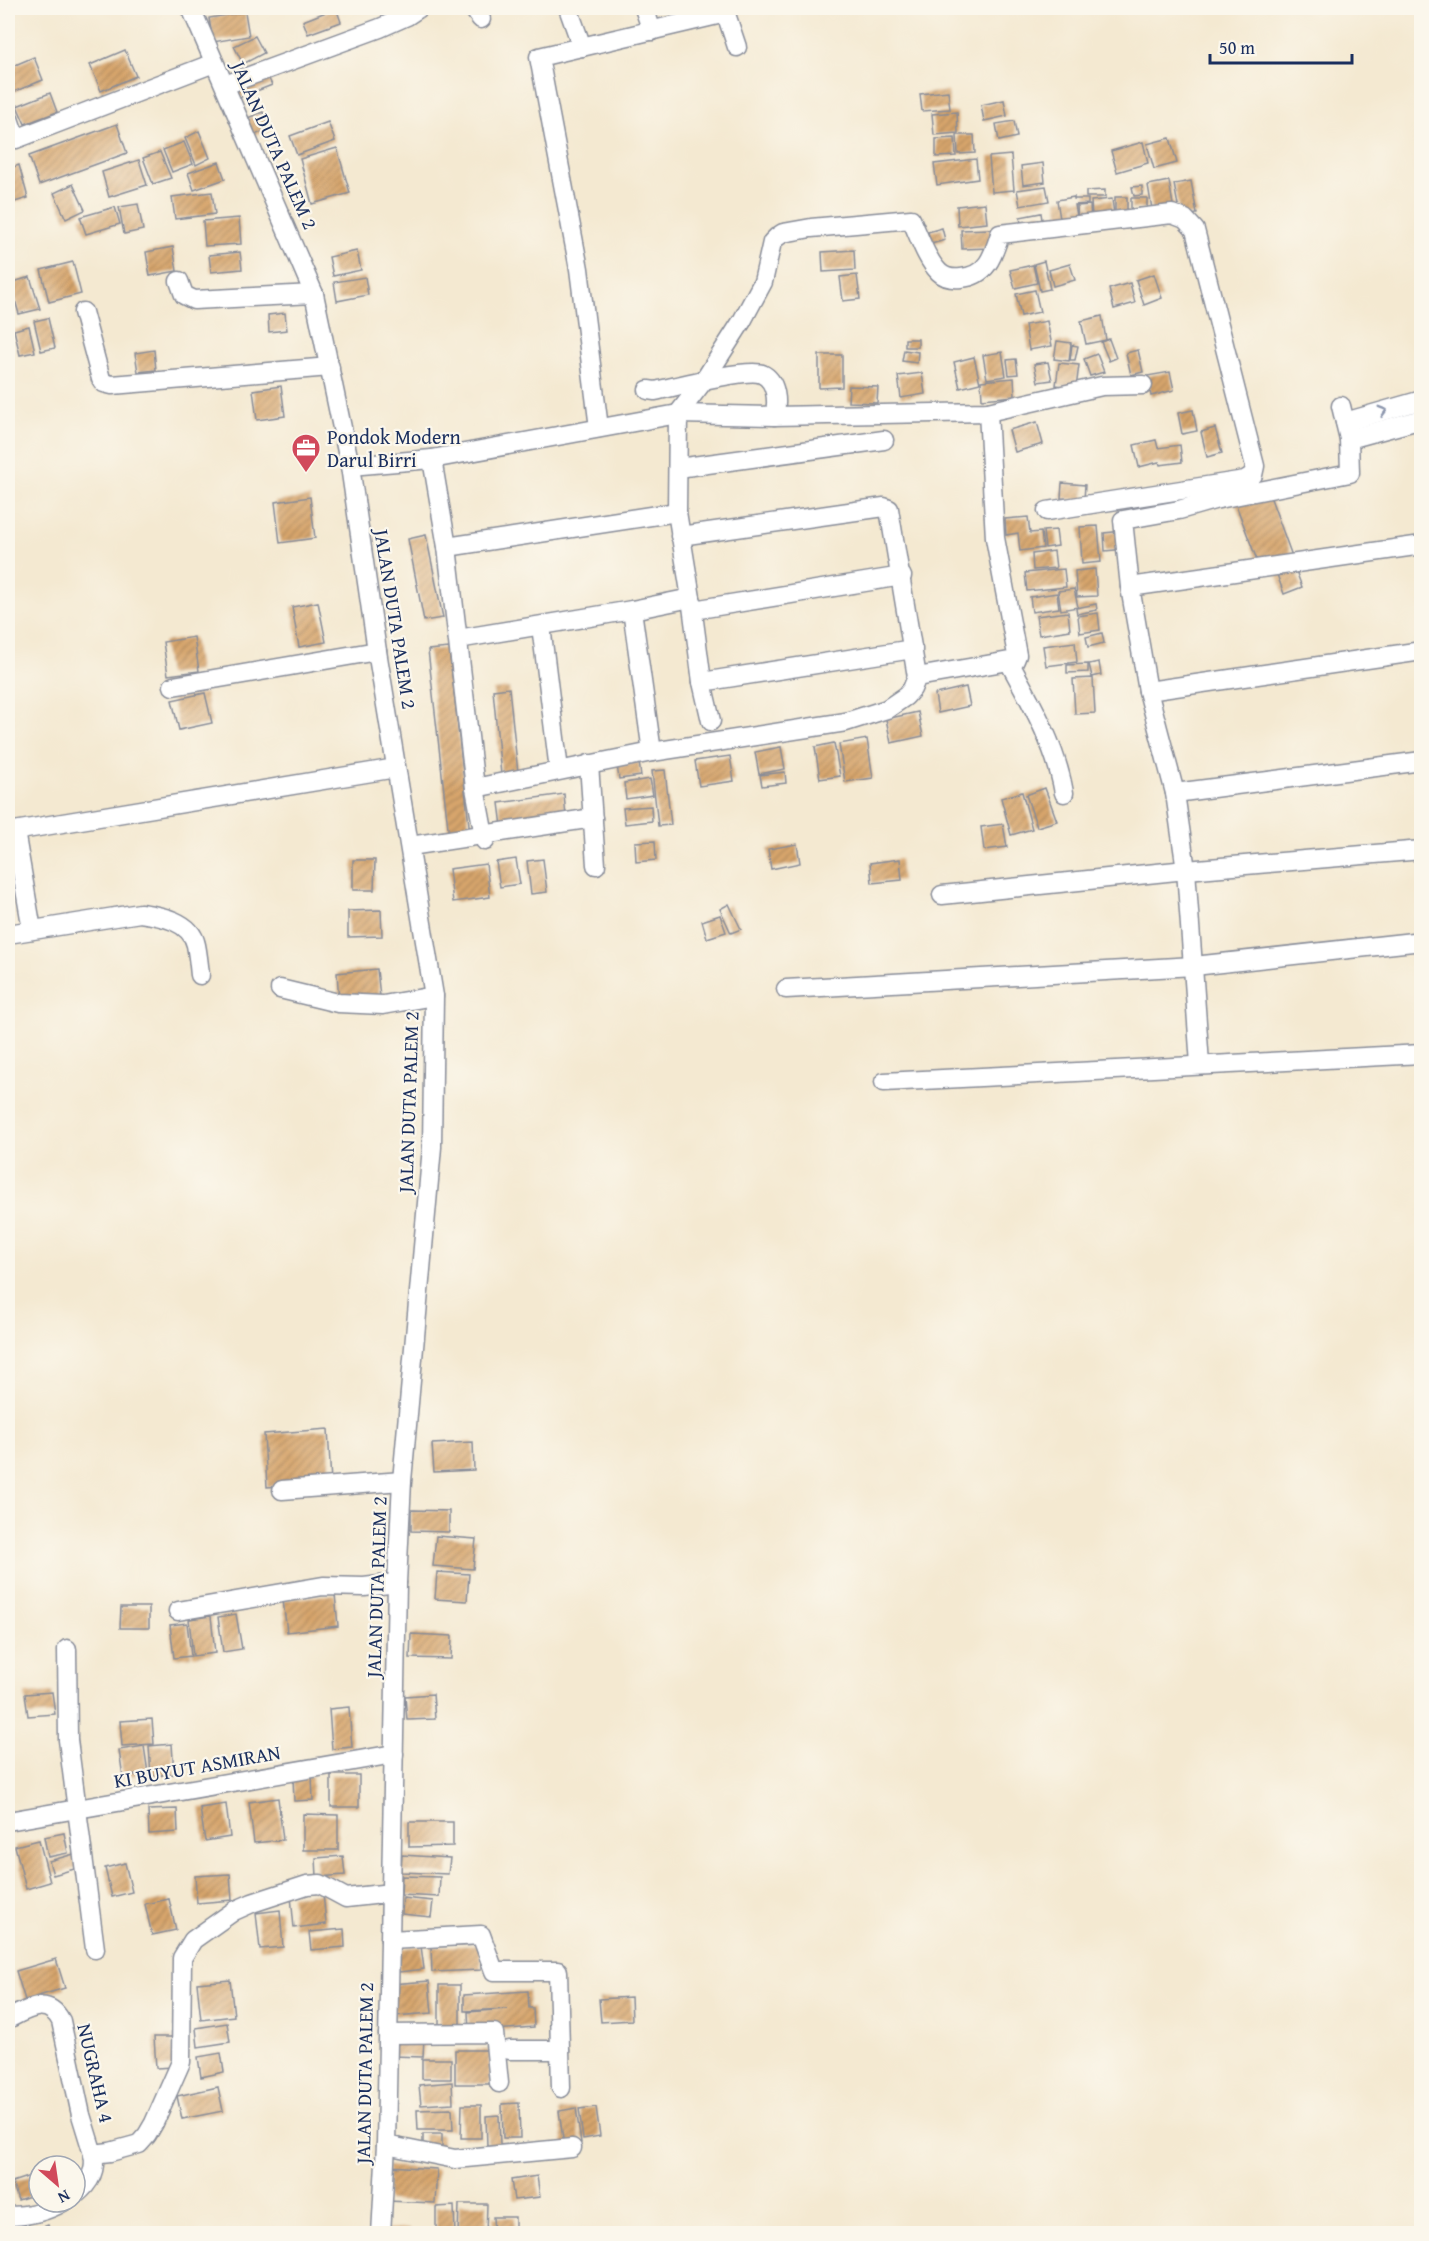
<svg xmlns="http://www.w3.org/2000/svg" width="1429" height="2241" viewBox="0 0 1429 2241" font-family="'Gentium Book Plus',serif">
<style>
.building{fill:url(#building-hatch)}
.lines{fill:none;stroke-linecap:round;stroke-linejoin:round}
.minor-casing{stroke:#888c98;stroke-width:21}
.minor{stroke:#fff;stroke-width:18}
.oneway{stroke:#8d97ae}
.labels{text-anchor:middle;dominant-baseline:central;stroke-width:4.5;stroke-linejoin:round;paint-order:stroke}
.street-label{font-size:20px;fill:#1b2f5e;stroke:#fbf7ec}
.poi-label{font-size:20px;fill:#1b2f5e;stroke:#fbf7ec;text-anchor:start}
</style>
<defs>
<pattern id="building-hatch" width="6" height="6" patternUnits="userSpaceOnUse" patternTransform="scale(1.5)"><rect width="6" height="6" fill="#d7a56c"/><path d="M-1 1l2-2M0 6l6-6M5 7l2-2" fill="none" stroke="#ae875c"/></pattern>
</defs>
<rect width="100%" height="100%" fill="#fbf7ec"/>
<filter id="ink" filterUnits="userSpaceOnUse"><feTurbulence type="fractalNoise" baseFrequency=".0167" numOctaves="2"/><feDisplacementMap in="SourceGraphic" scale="12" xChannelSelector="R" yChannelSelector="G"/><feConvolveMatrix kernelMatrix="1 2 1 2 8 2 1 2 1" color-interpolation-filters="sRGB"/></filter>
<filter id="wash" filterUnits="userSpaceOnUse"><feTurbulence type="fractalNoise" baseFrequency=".008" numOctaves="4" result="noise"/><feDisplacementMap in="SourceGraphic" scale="24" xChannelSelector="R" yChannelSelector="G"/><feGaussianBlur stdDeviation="1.35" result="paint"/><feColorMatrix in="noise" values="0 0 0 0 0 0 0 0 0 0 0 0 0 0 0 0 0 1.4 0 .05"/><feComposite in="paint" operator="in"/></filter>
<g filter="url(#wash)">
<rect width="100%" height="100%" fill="#f4e9d1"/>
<g id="blocks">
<!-- building -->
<g class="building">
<polygon points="336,8 341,22 308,34 303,21"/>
<polygon points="245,12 249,36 213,42 209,18"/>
<polygon points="255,36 264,53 243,64 234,46"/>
<polygon points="125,50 136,76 101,91 90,65"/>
<polygon points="34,57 43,80 11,93 8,83 8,68"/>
<polygon points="267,75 272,85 236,99 232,89"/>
<polygon points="948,91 950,109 922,111 920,94"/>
<polygon points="50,93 57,112 25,124 17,106"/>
<polygon points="1004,100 1007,116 984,121 981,105"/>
<polygon points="263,112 270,129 251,136 245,119"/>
<polygon points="957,112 958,133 934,135 932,114"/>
<polygon points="1014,121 1017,137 999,141 996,124"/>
<polygon points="328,122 335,141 297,155 290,136"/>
<polygon points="117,124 127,153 39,185 29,156"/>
<polygon points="199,131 210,158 196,165 185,138"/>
<polygon points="957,135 974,135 975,153 958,154"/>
<polygon points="955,138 956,156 936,157 936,139"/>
<polygon points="1170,138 1177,163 1154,169 1147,144"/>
<polygon points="184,142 193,164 172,172 163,150"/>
<polygon points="1143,142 1148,163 1117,172 1111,151"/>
<polygon points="337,148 350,193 312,204 300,159"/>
<polygon points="160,152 171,178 153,184 143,158"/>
<polygon points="1011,155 1014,190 992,192 989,157"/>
<polygon points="976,159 978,179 937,185 934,164"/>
<polygon points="139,160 147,185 109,197 102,172"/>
<polygon points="219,162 225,179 194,190 188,173"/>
<polygon points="1043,163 1045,182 1023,185 1021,166"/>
<polygon points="19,165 28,198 8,204 8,169"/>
<polygon points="1169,181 1174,211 1153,215 1148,185"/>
<polygon points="1191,181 1197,214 1180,217 1174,184"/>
<polygon points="73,184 85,210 66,219 54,193"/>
<polygon points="1046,186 1049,201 1020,206 1017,190"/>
<polygon points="1142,186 1142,195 1134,196 1132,187"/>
<polygon points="1105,190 1105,197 1086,197 1086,191"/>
<polygon points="212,192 215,214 175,219 172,197"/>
<polygon points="1074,197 1074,199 1088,199 1088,204 1075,205 1078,222 1061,225 1057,200"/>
<polygon points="1115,197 1127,197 1127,217 1115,218"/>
<polygon points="1131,198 1147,198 1147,208 1131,209"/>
<polygon points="1112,199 1114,214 1092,216 1091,201"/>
<polygon points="985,203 987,223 958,226 957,206"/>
<polygon points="138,204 143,230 124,234 119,207"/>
<polygon points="1090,205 1091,223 1078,223 1077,206"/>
<polygon points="115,207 120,224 86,234 80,217"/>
<polygon points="1041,213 1043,226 1022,230 1020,217"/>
<polygon points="239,218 241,244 205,246 203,221"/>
<polygon points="942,228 945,240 931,244 928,232"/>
<polygon points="990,229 991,248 962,249 961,230"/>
<polygon points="173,247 177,271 150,276 146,252"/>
<polygon points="854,250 855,270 823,272 822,252"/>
<polygon points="357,251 361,270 333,276 329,257"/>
<polygon points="240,252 242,269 211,272 209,255"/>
<polygon points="1044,261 1050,289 1040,291 1034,264"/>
<polygon points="73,262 81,294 49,302 41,270"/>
<polygon points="1070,264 1075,280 1053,286 1049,270"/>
<polygon points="1033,265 1037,283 1015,288 1010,270"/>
<polygon points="1154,274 1162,298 1144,305 1136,280"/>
<polygon points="857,275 860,299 843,301 840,277"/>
<polygon points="30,277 40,309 19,314 10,283"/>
<polygon points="365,277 368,295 337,301 334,282"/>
<polygon points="1130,283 1135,303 1114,309 1109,289"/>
<polygon points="1035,290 1040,312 1021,316 1016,294"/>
<polygon points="285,313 287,330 269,332 268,315"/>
<polygon points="1102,316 1106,340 1086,344 1081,321"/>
<polygon points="48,318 55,348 41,351 34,321"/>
<polygon points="1047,321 1052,346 1029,350 1025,325"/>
<polygon points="29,326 35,352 20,355 14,330"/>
<rect x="905" y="339" width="13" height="8"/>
<polygon points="1109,339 1116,358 1109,361 1101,342"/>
<polygon points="1057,341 1071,343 1069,361 1054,359"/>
<polygon points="1072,345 1078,346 1075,360 1070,360"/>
<polygon points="154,350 156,370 138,372 135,353"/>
<polygon points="904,350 918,352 917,363 902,361"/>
<polygon points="1138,350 1143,372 1131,375 1126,353"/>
<polygon points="1002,352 1006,376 987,379 983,355"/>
<polygon points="1097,354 1104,372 1090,376 1084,359"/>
<polygon points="819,355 842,355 842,387 819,388"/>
<polygon points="974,357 980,383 960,388 954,362"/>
<polygon points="1016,359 1018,374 1009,375 1007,360"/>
<polygon points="1048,362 1052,380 1038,382 1034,364"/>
<polygon points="1059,363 1079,365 1076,388 1056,385"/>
<polygon points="1170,372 1174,390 1151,396 1147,376"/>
<polygon points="922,373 925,394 901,398 898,376"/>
<polygon points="1014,378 1015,396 982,399 981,381"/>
<polygon points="281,386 285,416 257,420 253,390"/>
<polygon points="849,386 878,387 877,403 848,402"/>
<polygon points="1193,410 1197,431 1182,434 1178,413"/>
<polygon points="1037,422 1043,444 1015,452 1009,430"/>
<polygon points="1215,428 1222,453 1207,457 1201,432"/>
<polygon points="1156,440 1158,448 1180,445 1182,462 1160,465 1159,462 1139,467 1134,445"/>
<polygon points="1062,483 1085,485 1084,500 1061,498"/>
<polygon points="1266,485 1292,556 1260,568 1233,497"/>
<polygon points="310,497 315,538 280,543 275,502"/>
<polygon points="1028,517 1030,533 1041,532 1043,548 1020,551 1018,533 1006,535 1005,519"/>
<polygon points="1098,526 1101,562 1082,564 1080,527"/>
<polygon points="1056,530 1058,546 1045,548 1043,531"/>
<polygon points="1123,531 1125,549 1105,551 1104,533"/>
<polygon points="426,535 443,618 424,621 408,539"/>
<polygon points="1054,551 1056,568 1033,570 1032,554"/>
<polygon points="1292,560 1302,587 1284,594 1274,566"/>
<polygon points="1064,569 1066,587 1027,591 1025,573"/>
<polygon points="1095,569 1097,596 1077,597 1075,571"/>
<polygon points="1074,589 1078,607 1061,610 1058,591"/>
<polygon points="1057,593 1059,608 1032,612 1030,597"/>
<polygon points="318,602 326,642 299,647 292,607"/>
<polygon points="1096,604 1097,610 1077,614 1076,608"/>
<polygon points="1068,612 1070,630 1039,635 1036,616"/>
<polygon points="1098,613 1100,630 1080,633 1078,616"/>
<polygon points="1102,633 1104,643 1088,647 1086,637"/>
<polygon points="194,637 199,671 168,675 163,642"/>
<polygon points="1075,642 1077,662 1046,666 1043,646"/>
<polygon points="449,648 470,834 449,836 428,650"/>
<polygon points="1099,662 1101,675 1092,677 1089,664"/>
<polygon points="1088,664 1088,672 1067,673 1067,665"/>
<polygon points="1093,678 1095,713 1075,714 1073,679"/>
<polygon points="966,687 970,706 938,713 935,694"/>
<polygon points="509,688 518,773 501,775 493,690"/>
<polygon points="205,693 212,723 179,730 172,700"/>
<polygon points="918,712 923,736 891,743 886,719"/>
<polygon points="867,739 873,778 845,782 839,744"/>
<polygon points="834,743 840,776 820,779 815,747"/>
<polygon points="781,747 785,769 759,774 755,752"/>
<polygon points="730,756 734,781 699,786 695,761"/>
<polygon points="639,762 641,776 619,779 617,765"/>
<polygon points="665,770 671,825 658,826 652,771"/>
<polygon points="785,772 786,783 762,786 760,775"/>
<polygon points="650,779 653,795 626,799 624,783"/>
<polygon points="1045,788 1057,821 1037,827 1026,795"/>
<polygon points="1022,792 1032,829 1011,835 1001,798"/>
<polygon points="564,794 566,817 502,826 499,803"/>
<polygon points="651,806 652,821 625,824 623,808"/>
<polygon points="1003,824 1007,847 984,850 981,827"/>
<polygon points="655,841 656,860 636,862 635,842"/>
<polygon points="797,844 800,863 771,869 768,849"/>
<polygon points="516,859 520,884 500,887 496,862"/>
<polygon points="543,859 547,892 531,894 527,861"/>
<polygon points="900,859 902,880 872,883 870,863"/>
<polygon points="353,860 375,860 374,890 353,890"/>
<polygon points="486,864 490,897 453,902 449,869"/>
<polygon points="729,904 741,929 731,933 720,909"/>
<polygon points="381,910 382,936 348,937 348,911"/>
<polygon points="720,915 726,932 707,938 702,921"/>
<polygon points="377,969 380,997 339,1000 337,973"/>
<polygon points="328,1429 331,1482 267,1487 264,1434"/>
<polygon points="473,1442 474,1470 434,1472 432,1444"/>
<polygon points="411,1510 449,1511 449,1532 411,1531"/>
<polygon points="436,1536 476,1539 473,1569 433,1566"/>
<polygon points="437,1572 469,1574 467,1601 435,1599"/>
<polygon points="335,1594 338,1626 287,1632 283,1600"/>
<polygon points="121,1607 149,1607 149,1628 120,1628"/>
<polygon points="236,1614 242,1649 223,1652 218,1617"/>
<polygon points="211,1616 215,1653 193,1656 189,1619"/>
<polygon points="187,1623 191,1656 174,1658 170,1625"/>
<polygon points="411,1634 452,1636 451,1659 410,1658"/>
<polygon points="52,1692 55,1714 28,1716 25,1694"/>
<polygon points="433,1694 435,1719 407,1720 405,1696"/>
<polygon points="349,1707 352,1747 332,1749 329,1709"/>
<polygon points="152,1719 154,1744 122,1746 120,1721"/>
<polygon points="172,1744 174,1774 151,1776 149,1746"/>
<polygon points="144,1746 148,1773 123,1777 119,1750"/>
<rect x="331" y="1775" width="28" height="32"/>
<polygon points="312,1776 313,1800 294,1801 293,1777"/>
<polygon points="278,1798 283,1840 254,1843 249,1802"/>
<polygon points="226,1804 230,1837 205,1841 200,1808"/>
<polygon points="177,1809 178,1832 149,1834 148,1810"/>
<polygon points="303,1814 338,1815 338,1850 303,1850"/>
<polygon points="409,1822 453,1822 453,1846 409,1847"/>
<polygon points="64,1833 68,1853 48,1857 44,1837"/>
<polygon points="39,1840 50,1882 26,1889 15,1846"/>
<polygon points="74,1854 78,1868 53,1875 49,1861"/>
<polygon points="402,1855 450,1858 448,1874 401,1872"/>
<polygon points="343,1856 345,1875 317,1877 316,1858"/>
<polygon points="125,1863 132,1892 112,1897 105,1868"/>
<polygon points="230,1874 232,1900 197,1903 195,1876"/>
<polygon points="402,1876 440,1877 439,1897 401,1895"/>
<polygon points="323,1893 326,1924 294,1928 291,1896"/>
<polygon points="403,1898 433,1901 431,1917 402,1914"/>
<polygon points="169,1899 176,1930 152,1935 145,1904"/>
<polygon points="280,1910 283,1947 260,1949 256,1913"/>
<polygon points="344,1929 345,1947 311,1950 309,1932"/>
<polygon points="480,1945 481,1970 432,1972 431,1947"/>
<polygon points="421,1946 424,1969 399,1972 396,1949"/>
<polygon points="56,1959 65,1988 25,2000 16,1971"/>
<polygon points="230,1980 234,2016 201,2020 197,1983"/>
<polygon points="429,1981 432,2013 394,2016 392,1984"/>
<polygon points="439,1985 460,1985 460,2027 439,2028"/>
<polygon points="528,1991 529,2008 533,2008 534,2027 469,2032 468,2012 507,2009 464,2011 464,1995"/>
<polygon points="631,1997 632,2020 601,2022 599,1999"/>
<polygon points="227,2023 230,2042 198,2047 196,2028"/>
<polygon points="392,2036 424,2037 423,2057 392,2056"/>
<polygon points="154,2037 173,2037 174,2067 156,2068"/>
<rect x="455" y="2050" width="35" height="34"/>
<polygon points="221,2053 224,2072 201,2077 198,2057"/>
<rect x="422" y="2059" width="29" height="20"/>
<polygon points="452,2082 453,2103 421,2105 419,2085"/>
<polygon points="218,2087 223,2111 182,2119 177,2096"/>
<polygon points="519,2103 520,2138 503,2138 502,2104"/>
<polygon points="462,2105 481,2105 481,2138 461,2138"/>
<polygon points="596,2107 600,2136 583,2139 579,2109"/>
<polygon points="576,2108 581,2143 564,2146 559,2111"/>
<polygon points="452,2109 453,2130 418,2130 417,2110"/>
<polygon points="499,2115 500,2146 487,2147 486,2116"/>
<rect x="423" y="2134" width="19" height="14"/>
<polygon points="388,2166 437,2169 435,2203 387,2201"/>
<polygon points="39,2173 39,2193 18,2200 12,2182"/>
<polygon points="537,2176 540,2197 514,2200 511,2180"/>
<polygon points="459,2204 487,2204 486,2234 458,2234"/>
<polygon points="454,2206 455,2234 436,2234 436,2207"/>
<polygon points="493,2217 515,2217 515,2234 494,2234"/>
<polygon points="48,2225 51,2234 27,2234 27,2233"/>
<polygon points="409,2229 410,2234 385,2234 385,2230"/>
</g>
</g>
</g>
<g filter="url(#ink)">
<use href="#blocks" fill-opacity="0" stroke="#888c98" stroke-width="1.5"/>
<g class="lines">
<!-- minor casing -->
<g class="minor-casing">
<g id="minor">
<polyline points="191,8 314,294 350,466 377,651 434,996 432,1147 402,1481 397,1583 386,2145 381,2234"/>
<polyline points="473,8 481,19"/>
<polyline points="568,8 582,47"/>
<polyline points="644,8 652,31"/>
<polyline points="724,8 737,47"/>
<polyline points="225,85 380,28 407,16 419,8"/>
<polyline points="8,116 16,139 214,63"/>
<polyline points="179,281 184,295 194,300 314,294"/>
<polyline points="83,312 101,379 104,383 112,385 330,367"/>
<path d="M648,390L655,391C673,387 748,368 762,374C777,381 778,403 774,416"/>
<polyline points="1345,422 1422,400"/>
<polyline points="599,428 579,269 539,57 726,13"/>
<polyline points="1349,439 1422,419"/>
<polyline points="432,459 447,547 475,788 485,841"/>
<polyline points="350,466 432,459 678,414 774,416 988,412 1102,386 1143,385"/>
<polyline points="678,468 884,440"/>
<polyline points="680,536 884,507 889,509 917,677"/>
<polyline points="447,547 677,512"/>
<polyline points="1130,587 1422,545"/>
<polyline points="632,610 652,752"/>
<polyline points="693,610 902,576"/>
<polyline points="541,626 559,770"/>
<polyline points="458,639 632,610 691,598"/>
<path d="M1009,662C1032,704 1056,746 1064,793"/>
<polyline points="702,682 913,649"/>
<polyline points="173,686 377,651"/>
<polyline points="1148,691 1422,651"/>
<path d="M711,721L702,682L691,598L677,512L678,414L705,379L742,321L763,282L772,242L777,237L783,233L811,228L911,219C919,236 926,259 939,272C945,278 952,279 961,278C987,276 993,256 1000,234L1172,214L1185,219L1195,230L1255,466L1253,475L1245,480L1047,511"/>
<polyline points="589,764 596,865"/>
<polyline points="475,788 652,752 846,722 887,709 906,696 912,689 917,677 1015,660 1017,655 995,538 988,412"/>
<polyline points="1175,793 1422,761"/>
<polyline points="15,831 32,930"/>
<polyline points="8,832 396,768"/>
<polyline points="410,846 593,818"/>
<polyline points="942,895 1186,870 1422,850"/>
<path d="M8,934L140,913C161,916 191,921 196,945C198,955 199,965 200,975"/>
<polyline points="280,989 338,1003 383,1005 434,996"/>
<polyline points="786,989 1194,966 1422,941"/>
<polyline points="1200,1064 1186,870 1175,793 1148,691 1130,587 1123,520 1179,510 1214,500 1350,473 1349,439 1341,406"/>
<polyline points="884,1082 1422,1054"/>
<polyline points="282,1490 402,1481"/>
<polyline points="178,1611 323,1586 364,1587 397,1583"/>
<polyline points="67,1649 68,1740 95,1949"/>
<polyline points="8,1821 394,1754"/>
<polyline points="390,1940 481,1935 494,1971 558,1971 561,2088"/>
<path d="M8,2019C28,2009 48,1996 61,2021L81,2115L93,2154L110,2152L139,2144L147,2135L154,2123L181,2062L182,1958L193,1940L234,1911L252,1903L307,1885L320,1884L346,1898L391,1893"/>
<polyline points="388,2034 494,2033 499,2083"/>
<polyline points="509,2050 560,2050"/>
<polyline points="386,2145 455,2159 572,2148"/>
<path d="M75,2195C89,2184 97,2171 93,2154"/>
<path d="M8,2216C27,2216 46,2212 63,2202"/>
</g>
</g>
<!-- minor -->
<use href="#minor" class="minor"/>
</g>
<!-- one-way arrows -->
<defs><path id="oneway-chevron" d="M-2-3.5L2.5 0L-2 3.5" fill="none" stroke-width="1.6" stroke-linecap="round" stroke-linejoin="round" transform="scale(1.5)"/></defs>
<use class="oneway" href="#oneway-chevron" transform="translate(1383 411) rotate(-16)"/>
</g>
<!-- icons -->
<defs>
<g id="office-pin" transform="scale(1.5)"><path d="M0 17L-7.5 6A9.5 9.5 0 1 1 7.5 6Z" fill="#d1495b" stroke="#fbf7ec"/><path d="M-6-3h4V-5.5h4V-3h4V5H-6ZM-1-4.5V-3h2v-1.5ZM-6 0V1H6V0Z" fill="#fff"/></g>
</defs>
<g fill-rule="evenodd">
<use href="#office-pin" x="306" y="448"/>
</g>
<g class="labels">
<!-- street labels -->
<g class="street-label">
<text transform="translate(275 145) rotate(66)">JALAN DUTA PALEM 2</text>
<text transform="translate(396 619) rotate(81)">JALAN DUTA PALEM 2</text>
<text transform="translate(408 1102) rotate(-88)">JALAN DUTA PALEM 2</text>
<text transform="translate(376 1587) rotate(-88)">JALAN DUTA PALEM 2</text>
<text transform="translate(197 1766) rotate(-10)">KI BUYUT ASMIRAN</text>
<text transform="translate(96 2073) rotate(77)">NUGRAHA 4</text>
<text transform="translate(364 2073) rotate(-89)">JALAN DUTA PALEM 2</text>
</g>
<!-- poi labels -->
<g class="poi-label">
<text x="327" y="436">Pondok Modern<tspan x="327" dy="23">Darul Birri</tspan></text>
</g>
</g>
<!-- margin -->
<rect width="1429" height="2241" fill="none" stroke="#fbf7ec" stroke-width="30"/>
<!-- north arrow -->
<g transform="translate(57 2184) rotate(151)"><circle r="28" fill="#fbf7ec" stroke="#a1a7b3" stroke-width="1.5"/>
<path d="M0-4.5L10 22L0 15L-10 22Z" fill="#d1495b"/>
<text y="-9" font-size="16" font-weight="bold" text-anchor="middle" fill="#1b2f5e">N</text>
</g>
<!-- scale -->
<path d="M1210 54v9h142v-9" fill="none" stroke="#1b2f5e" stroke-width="3"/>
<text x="1219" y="54" font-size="18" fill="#1b2f5e" stroke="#fbf7ec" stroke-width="4.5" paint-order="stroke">50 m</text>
</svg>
